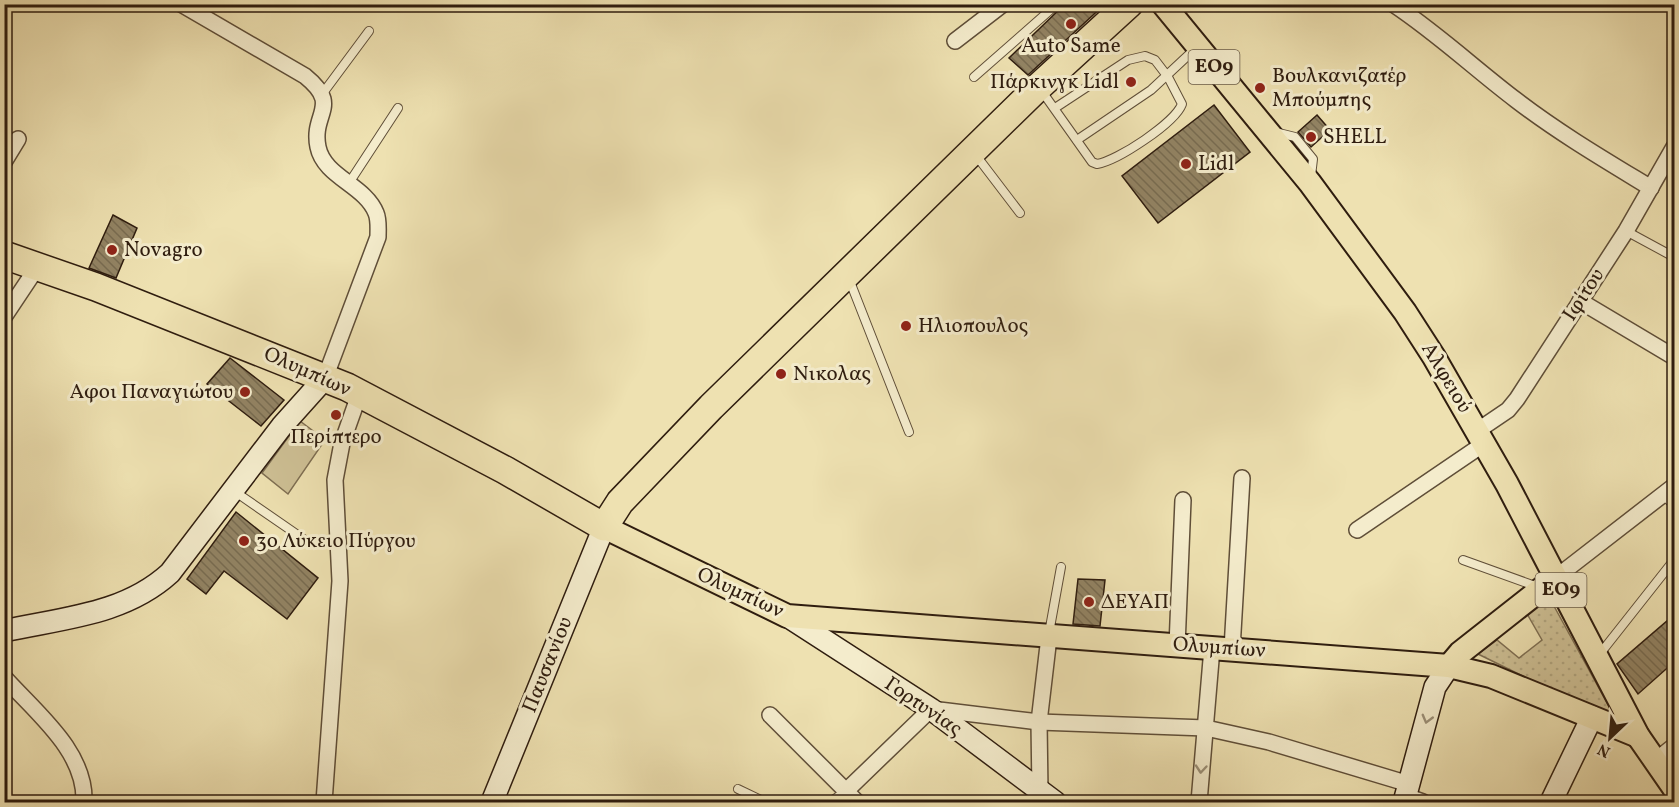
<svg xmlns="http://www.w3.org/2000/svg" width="1679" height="807" viewBox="0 0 1679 807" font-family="Vollkorn,serif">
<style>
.grass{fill:url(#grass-dots);stroke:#7e6e52;stroke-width:1.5}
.pitch{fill:#cec095;stroke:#7e6e52;stroke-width:1.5}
.building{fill:url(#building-back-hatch);stroke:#2f1d0f;stroke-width:1.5}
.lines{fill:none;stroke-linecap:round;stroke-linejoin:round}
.lane-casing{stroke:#5f4e38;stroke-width:10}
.street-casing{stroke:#5f4e38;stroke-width:18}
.secondary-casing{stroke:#2f1d0f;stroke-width:24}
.primary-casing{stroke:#2f1d0f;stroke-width:26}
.highway-casing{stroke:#2f1d0f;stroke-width:30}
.lane{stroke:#f4eccc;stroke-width:8}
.street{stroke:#f4eccc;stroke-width:15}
.secondary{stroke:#f4eccc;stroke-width:21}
.primary{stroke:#eee1b1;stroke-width:22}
.highway{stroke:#eee1b1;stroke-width:27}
.oneway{stroke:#9b8f77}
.poi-dot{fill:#8f2418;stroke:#f4eccc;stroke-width:2}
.labels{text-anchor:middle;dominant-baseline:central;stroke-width:6;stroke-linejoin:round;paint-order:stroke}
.shield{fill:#f4eccc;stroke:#6a5b48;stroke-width:1.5}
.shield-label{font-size:20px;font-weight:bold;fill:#2f1d0f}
.poi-label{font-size:21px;fill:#2f1d0f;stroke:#f4eccc;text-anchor:start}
.street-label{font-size:21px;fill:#2f1d0f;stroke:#f4eccc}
</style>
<defs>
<pattern id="grass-dots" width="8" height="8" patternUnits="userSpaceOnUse" patternTransform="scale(1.5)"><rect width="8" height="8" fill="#cec095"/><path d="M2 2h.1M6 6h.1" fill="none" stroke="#b1a57f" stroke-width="1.8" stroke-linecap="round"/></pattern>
<pattern id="building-back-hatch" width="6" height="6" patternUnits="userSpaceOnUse" patternTransform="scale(1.5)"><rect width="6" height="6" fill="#928363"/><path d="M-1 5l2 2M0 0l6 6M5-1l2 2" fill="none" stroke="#786b50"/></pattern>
</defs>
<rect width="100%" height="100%" fill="#eee1b1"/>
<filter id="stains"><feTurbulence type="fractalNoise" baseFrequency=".00333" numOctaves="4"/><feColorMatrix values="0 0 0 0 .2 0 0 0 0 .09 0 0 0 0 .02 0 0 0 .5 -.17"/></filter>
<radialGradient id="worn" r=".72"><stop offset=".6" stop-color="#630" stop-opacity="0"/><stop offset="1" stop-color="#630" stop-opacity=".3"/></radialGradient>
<!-- grass -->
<polygon class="grass" points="1549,597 1618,723 1478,654 1497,640 1519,658 1542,640 1526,612"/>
<!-- pitch -->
<polygon class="pitch" points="300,421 325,440 288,494 262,473"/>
<!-- building -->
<g class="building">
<polygon points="1065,4 1105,4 1028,75 1009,58"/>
<polygon points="1214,105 1250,152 1158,223 1122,176"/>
<polygon points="1317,115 1330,130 1311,147 1298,132"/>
<polygon points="113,215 137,228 116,278 89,268"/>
<polygon points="230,358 284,400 261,426 207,384"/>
<polygon points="236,512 318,578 287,619 224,571 206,594 187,579"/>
<polygon points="1078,579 1105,580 1100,626 1073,624"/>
<polygon points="1674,615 1674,662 1638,694 1617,664"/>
</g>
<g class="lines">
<!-- lane casing -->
<g class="lane-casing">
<g id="lane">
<polyline points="974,77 1057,4"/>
<path d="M1041,90L1092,162L1097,164C1117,161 1175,123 1182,104L1168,77L1155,60L1145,56L1128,60L1055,108"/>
<polyline points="323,93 369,31"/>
<polyline points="1275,132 1295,137 1313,159 1311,176"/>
<polyline points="1077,140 1151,90 1196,48"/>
<polyline points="975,154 1020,213"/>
<polyline points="349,183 398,108"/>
<polyline points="1626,231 1674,257"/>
<polyline points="849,279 909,432"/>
<polyline points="234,491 305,540"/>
<polyline points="1663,495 1674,505"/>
<polyline points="1463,560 1538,587"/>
<polyline points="1049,633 1061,567"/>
<polyline points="1599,655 1674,560"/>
<polyline points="738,789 765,802"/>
<polyline points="830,802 846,791"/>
</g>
</g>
<!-- street casing -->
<g class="street-casing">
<g id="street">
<path d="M181,4L305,76C342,106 311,113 318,147C324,177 365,185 376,213C379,220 378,229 378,237L325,378"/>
<path d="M1393,4C1437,33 1475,69 1516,100C1559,133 1605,160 1651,188"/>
<polyline points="955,41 1003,4"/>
<polyline points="4,162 18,139"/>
<polyline points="1580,301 1674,357"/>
<polyline points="4,317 38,266"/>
<polyline points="1477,431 1508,410 1517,399 1626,231 1674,147"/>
<polyline points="1357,530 1485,443"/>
<polyline points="1554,579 1674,486"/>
<polyline points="1177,646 1183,500"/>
<polyline points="1232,649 1242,478"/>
<path d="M4,677C36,713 86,751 84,802"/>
<polyline points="770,715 857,802"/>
<polyline points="1655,761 1674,746"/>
<polyline points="846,791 931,709 1039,722 1206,728 1269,742 1409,784"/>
<polyline points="1040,792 1039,722 1049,637"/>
<polyline points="1406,796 1423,802"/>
<polyline points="324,802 340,581 335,480 342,443 359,395"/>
<polyline points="1199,802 1212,648"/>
</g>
</g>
<!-- secondary casing -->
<g class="secondary-casing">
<g id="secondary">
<polyline points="787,616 931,709 1055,802"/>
<path d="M4,631C62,618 124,615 170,573L282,426L325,378"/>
<polyline points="492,802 604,527"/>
<polyline points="1404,802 1435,687 1449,666"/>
<polyline points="1551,802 1592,717"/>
</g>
</g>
<!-- primary casing -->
<g class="primary-casing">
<g id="primary">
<polyline points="1163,4 1310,183 1405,312 1434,357 1507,484 1638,736 1674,788"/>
<polyline points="604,527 787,616 1449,666 1491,676 1638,736"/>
<polyline points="1449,666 1460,653 1554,579"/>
</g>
</g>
<!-- highway casing -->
<g class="highway-casing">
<polyline id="highway" points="4,255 96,287 347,387 505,470 604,527 620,502 711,407 1035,90 1129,4"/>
</g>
<!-- lane -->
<use href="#lane" class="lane"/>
<!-- street -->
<use href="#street" class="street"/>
<!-- secondary -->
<use href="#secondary" class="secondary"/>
<!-- primary -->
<use href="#primary" class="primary"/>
<!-- highway -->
<use href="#highway" class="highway"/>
</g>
<!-- one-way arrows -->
<defs><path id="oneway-chevron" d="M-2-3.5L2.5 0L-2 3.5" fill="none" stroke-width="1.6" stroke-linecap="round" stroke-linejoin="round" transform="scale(1.5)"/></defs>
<g class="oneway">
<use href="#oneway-chevron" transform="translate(1427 719) rotate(105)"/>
<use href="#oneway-chevron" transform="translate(1201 769) rotate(95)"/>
</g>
<!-- markers -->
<g class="poi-dot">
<circle cx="1071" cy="24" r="6"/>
<circle cx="1131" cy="82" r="6"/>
<circle cx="1260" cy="88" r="6"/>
<circle cx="1311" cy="137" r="6"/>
<circle cx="1186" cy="164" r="6"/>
<circle cx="112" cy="250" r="6"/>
<circle cx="906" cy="326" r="6"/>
<circle cx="781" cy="374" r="6"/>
<circle cx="245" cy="392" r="6"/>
<circle cx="336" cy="415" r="6"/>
<circle cx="244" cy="541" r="6"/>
<circle cx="1089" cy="602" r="6"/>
</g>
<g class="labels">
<!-- shield labels -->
<g class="shield">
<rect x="1188.5" y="50" width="51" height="34" rx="4.5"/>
<rect x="1535.5" y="573" width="51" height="34" rx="4.5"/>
</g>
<g class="shield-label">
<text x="1214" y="67">ΕΟ9</text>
<text x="1561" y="590">ΕΟ9</text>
</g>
<!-- poi labels -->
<g class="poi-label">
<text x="1071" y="46" text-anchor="middle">Auto Same</text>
<text x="1272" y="76">Βουλκανιζατέρ<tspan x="1272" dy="24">Μπούμπης</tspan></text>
<text x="1119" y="82" text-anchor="end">Πάρκινγκ Lidl</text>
<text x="1323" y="137">SHELL</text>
<text x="1198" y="164">Lidl</text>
<text x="124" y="250">Novagro</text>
<text x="918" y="326">Ηλιοπουλος</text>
<text x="793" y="374">Νικολας</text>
<text x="233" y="392" text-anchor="end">Αφοι Παναγιώτου</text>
<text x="336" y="437" text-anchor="middle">Περίπτερο</text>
<text x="256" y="541">3o Λύκειο Πύργου</text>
<text x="1101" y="602">ΔΕΥΑΠ</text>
</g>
<!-- street labels -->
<g class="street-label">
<text transform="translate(1584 295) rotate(-57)">Ιφίτου</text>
<text transform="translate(307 372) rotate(24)">Ολυμπίων</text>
<text transform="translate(1446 378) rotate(59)">Αλφειού</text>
<text transform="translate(740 593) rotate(25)">Ολυμπίων</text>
<text transform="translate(1219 648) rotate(4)">Ολυμπίων</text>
<text transform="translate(548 665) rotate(-68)">Παυσανίου</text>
<text transform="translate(923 707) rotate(34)">Γορτυνίας</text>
</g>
</g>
<!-- margin -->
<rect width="1679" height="807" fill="none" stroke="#eee1b1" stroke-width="24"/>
<rect x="6" y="6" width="1667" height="795" fill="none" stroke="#2f1d0f" stroke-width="3"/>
<rect x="12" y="12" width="1655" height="783" fill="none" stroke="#2f1d0f" stroke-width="1.5"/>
<!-- north arrow -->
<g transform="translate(1610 738) rotate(206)" stroke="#f4eccc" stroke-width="4.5" paint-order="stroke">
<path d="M0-4.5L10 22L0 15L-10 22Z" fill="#2f1d0f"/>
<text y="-9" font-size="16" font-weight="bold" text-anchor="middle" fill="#2f1d0f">N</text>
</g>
<rect width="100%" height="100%" filter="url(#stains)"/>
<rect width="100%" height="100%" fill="url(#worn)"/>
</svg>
